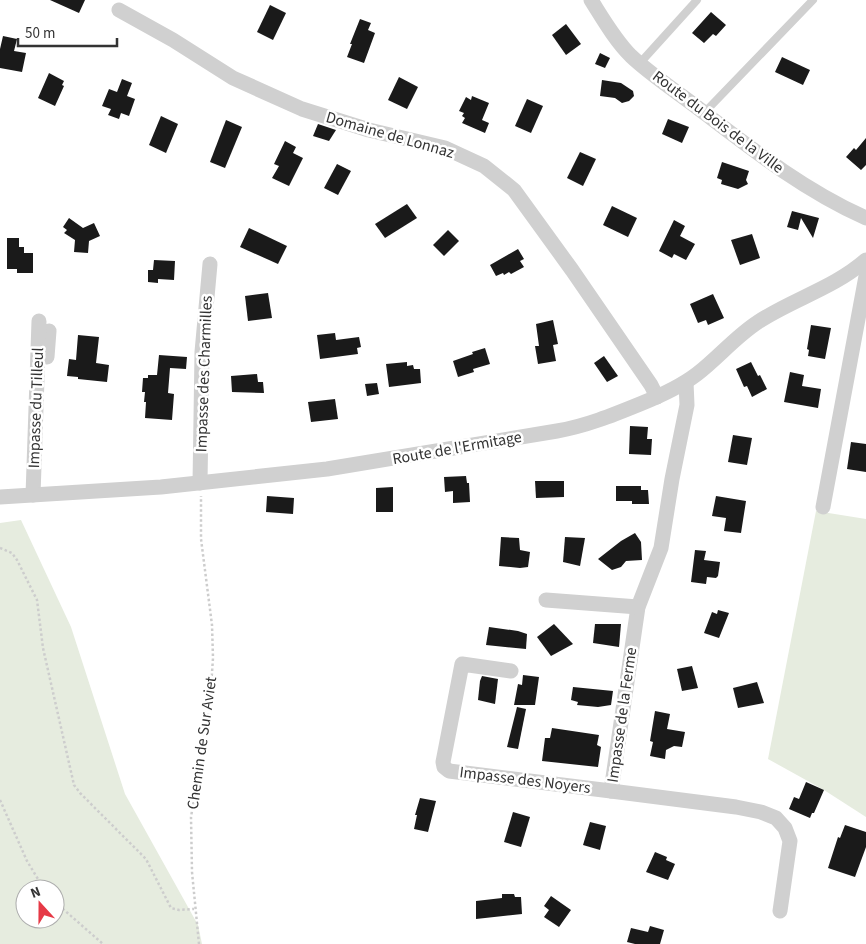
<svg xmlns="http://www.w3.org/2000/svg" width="866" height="944" viewBox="0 0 866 944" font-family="'Source Sans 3',sans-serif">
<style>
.green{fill:#e6ecdf;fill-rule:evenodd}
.building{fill:#1a1a1a}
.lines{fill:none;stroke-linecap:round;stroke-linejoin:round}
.path{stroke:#cdcdcd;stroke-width:2.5;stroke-dasharray:2.5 2.5;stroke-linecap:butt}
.lane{stroke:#d0d0d0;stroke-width:8}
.street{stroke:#d0d0d0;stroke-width:15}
.labels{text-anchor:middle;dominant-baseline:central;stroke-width:5;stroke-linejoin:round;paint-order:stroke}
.street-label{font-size:16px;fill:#333;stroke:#fff}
</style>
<rect width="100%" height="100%" fill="#fff"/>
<!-- green -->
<g class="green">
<polygon points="816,511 866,519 866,817 824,790 768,759"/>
<path d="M21,520L71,627L125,794L198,925L202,944H0V523ZM25,889H55V919H25Z"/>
</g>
<!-- building -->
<g class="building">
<polygon points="50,0 85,0 79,13"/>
<polygon points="270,5 286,13 273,40 257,32"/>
<polygon points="711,12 726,25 716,36 713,34 704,43 692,33"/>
<polygon points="360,19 371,23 368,30 375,33 364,63 347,57 352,44 350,44"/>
<polygon points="566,24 581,44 566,55 552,35"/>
<polygon points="3,36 17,39 14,51 26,53 22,72 0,68 0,49"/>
<polygon points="600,53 610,58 605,68 595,64"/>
<polygon points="782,57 810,70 803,85 775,72"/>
<polygon points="49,73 64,81 62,85 64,86 55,106 38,98"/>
<polygon points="399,77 418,87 407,109 388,100"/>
<polygon points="122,79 132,83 127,96 135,99 129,116 121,113 119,119 108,115 111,109 102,106 109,89 117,92"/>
<polygon points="602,80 621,83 633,91 634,96 629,101 622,103 615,98 600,96"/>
<polygon points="472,96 489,103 482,120 489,123 485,133 462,123 465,118 462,116 464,113 459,111 466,97 471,100"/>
<polygon points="527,99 543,106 531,133 515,126"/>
<polygon points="161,116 178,124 166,153 149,145"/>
<polygon points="668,119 689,127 682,143 662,134"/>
<polygon points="226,120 242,127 225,168 210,162"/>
<polygon points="318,124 336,130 329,141 313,136"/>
<polygon points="866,138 866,165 861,170 846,157 854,148 856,150"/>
<polygon points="285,141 296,147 293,153 303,158 289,186 272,178 279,166 274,164"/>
<polygon points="580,152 596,159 583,186 567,178"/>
<polygon points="722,162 749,171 746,180 748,184 738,189 721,184 722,180 717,178"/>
<polygon points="337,164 351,171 338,195 324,188"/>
<polygon points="407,204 417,218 385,238 375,224"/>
<polygon points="612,206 637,218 628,237 603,225"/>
<polygon points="792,211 819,218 813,238 801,218 798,230 787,227"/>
<polygon points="69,218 83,228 94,223 100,236 89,241 88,253 74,252 75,240 64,233 67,230 63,227"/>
<polygon points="674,220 685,226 680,236 695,244 686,260 674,254 672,258 659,251"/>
<polygon points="249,228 287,246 278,264 240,247"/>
<polygon points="448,230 459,241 444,256 433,245"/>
<polygon points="752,234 760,258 740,265 731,240"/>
<polygon points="7,238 19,238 19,247 24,247 24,253 33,253 33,273 17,273 17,269 7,269"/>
<polygon points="518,249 524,259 520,261 524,267 511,274 509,272 504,275 503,273 496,276 490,265"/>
<polygon points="154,260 175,261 174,280 158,279 158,283 148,282 148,270 153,270"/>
<polygon points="268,293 272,318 248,321 245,296"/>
<polygon points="713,294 724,318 708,325 706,320 698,323 690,304"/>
<polygon points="553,320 558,344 553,345 556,361 538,364 535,346 539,346 536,324"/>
<polygon points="811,325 831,328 825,359 808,356 809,350 807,349"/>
<polygon points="335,333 336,340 359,337 361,347 357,348 358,354 320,359 317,335"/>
<polygon points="78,335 99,337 96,363 109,365 107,382 78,379 78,377 67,376 69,359 76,360"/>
<polygon points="485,348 490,364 473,369 474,372 458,377 453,361 473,354 472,352"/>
<polygon points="159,355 187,357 186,369 170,368 168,393 174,394 172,420 145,418 146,402 144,402 145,392 142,392 143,378 148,378 148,375 157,375"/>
<polygon points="604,356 618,376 607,382 594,363"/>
<polygon points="407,362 407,366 413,365 414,369 420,369 421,383 389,387 386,364"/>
<polygon points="751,362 758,376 760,375 767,389 752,397 747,386 744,387 736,369"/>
<polygon points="790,372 804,375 802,386 821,389 818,408 784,402"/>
<polygon points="257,374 258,382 263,382 264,393 232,392 231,376"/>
<polygon points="377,383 379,394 367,396 365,384"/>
<polygon points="335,399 338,419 311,422 308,402"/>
<polygon points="630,426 648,427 647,439 652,439 651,455 629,454"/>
<polygon points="733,435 752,438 747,465 728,462"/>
<polygon points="851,442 866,444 866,472 847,469"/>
<polygon points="466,476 467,483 469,483 470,502 453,503 453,491 445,492 444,477"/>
<polygon points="535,481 564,481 564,497 536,498"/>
<polygon points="616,486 641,486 641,490 648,490 649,504 632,504 632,501 616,501"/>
<polygon points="393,487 393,512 376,512 376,488"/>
<polygon points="267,496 294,498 293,514 266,512"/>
<polygon points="716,496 746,501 741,533 724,531 726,518 712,516"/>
<polygon points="635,533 641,542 642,560 626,561 621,567 612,570 598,559 621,541"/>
<polygon points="501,537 519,538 520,550 530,552 528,567 520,568 499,566"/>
<polygon points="565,537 585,538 580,566 563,562"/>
<polygon points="695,550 706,551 704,560 720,562 718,576 716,578 707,577 706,584 691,582"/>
<polygon points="718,610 729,613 719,638 704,633 712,612 717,614"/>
<polygon points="554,624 573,644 551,656 537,637"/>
<polygon points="595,624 621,624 619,647 593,643"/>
<polygon points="489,627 518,631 527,634 526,649 486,645"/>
<polygon points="692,666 698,688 682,691 677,669"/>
<polygon points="523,675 539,677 535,705 514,705 518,684 522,685"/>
<polygon points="482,676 498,679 495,704 478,700 480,681"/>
<polygon points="757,682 764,703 738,708 733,688"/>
<polygon points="573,687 613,691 611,705 598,707 577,705 578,702 571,700"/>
<polygon points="517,707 526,709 518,749 507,747"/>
<polygon points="655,711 670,714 667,729 685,732 682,747 674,746 666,750 665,759 650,756 653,742 650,741"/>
<polygon points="552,728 599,735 597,745 601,747 598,767 542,761 545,738 550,738"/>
<polygon points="806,782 824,790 814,813 812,813 810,818 789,809 794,797 799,799"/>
<polygon points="420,798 436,801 428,832 414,829 417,815 415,815"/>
<polygon points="513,812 530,817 521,847 504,842"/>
<polygon points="590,822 606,826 600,850 583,845"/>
<polygon points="845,825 866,832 866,847 855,877 828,868 838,837 840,838"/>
<polygon points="655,852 667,857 666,860 675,864 668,880 646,872"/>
<polygon points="502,894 514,894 515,897 521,897 522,914 476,919 476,901 502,898"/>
<polygon points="551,896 571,910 559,927 544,917 549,910 544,906"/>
<polygon points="650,926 664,930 660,944 635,944 627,942 631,928 648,932"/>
</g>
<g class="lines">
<!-- path -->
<g class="path">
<polyline points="0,548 12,553 17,560 37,600 43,648 74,785 80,793 146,859 171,908 179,910 194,909"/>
<polyline points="0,800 27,861 44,889"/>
<polyline points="55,902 103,944"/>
<polyline points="199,944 192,872 191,817 210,702 213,658 212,625 201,539 201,496"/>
</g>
<!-- lane -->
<g class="lane">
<polyline points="640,63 697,0"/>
<polyline points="704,113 813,0"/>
</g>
<!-- street -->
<g class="street">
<path d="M591,0C603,19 615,40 631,56C650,74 673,89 694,105C749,147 803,190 866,218"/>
<polyline points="119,10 173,40 233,78 302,109 369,130 445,148 484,166 514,190 572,270 651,385 657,397"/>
<polyline points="47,357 49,331"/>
<polyline points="686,382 687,405 672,479 661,548 638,607 611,791 736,807 761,812 776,818 785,828 790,841 780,911"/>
<polyline points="200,483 202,352 210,264"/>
<polyline points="33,495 39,321"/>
<path d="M0,497L161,487L327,469L557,431C586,426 613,415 640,404C660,396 680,387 697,374C718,358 735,337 758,322C793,299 834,288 866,260"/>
<polyline points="823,507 866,276"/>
<polyline points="546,600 638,607"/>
<polyline points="511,671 462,664 443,762 444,767 449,771 611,791"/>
</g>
</g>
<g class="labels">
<!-- street labels -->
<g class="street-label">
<text transform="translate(718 122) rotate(37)">Route du Bois de la Ville</text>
<text transform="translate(390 135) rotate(16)">Domaine de Lonnaz</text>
<text transform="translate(204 374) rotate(-88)">Impasse des Charmilles</text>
<text transform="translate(36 408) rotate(-88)">Impasse du Tilleul</text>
<text transform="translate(457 448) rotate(-10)">Route de l'Ermitage</text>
<text transform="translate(622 715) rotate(-82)">Impasse de la Ferme</text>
<text transform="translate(202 743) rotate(-82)">Chemin de Sur Aviet</text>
<text transform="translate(525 780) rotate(7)">Impasse des Noyers</text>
</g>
</g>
<!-- north arrow -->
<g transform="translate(40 904) rotate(339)"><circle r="24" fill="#ffffff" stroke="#adadad"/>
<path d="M0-4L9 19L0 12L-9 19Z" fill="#e63946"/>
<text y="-8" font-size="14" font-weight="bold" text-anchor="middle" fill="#333333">N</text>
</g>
<!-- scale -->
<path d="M18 38v8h99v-8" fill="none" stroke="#333333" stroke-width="2.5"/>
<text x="25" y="38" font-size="15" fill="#333333" stroke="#ffffff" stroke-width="4" paint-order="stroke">50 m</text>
</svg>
